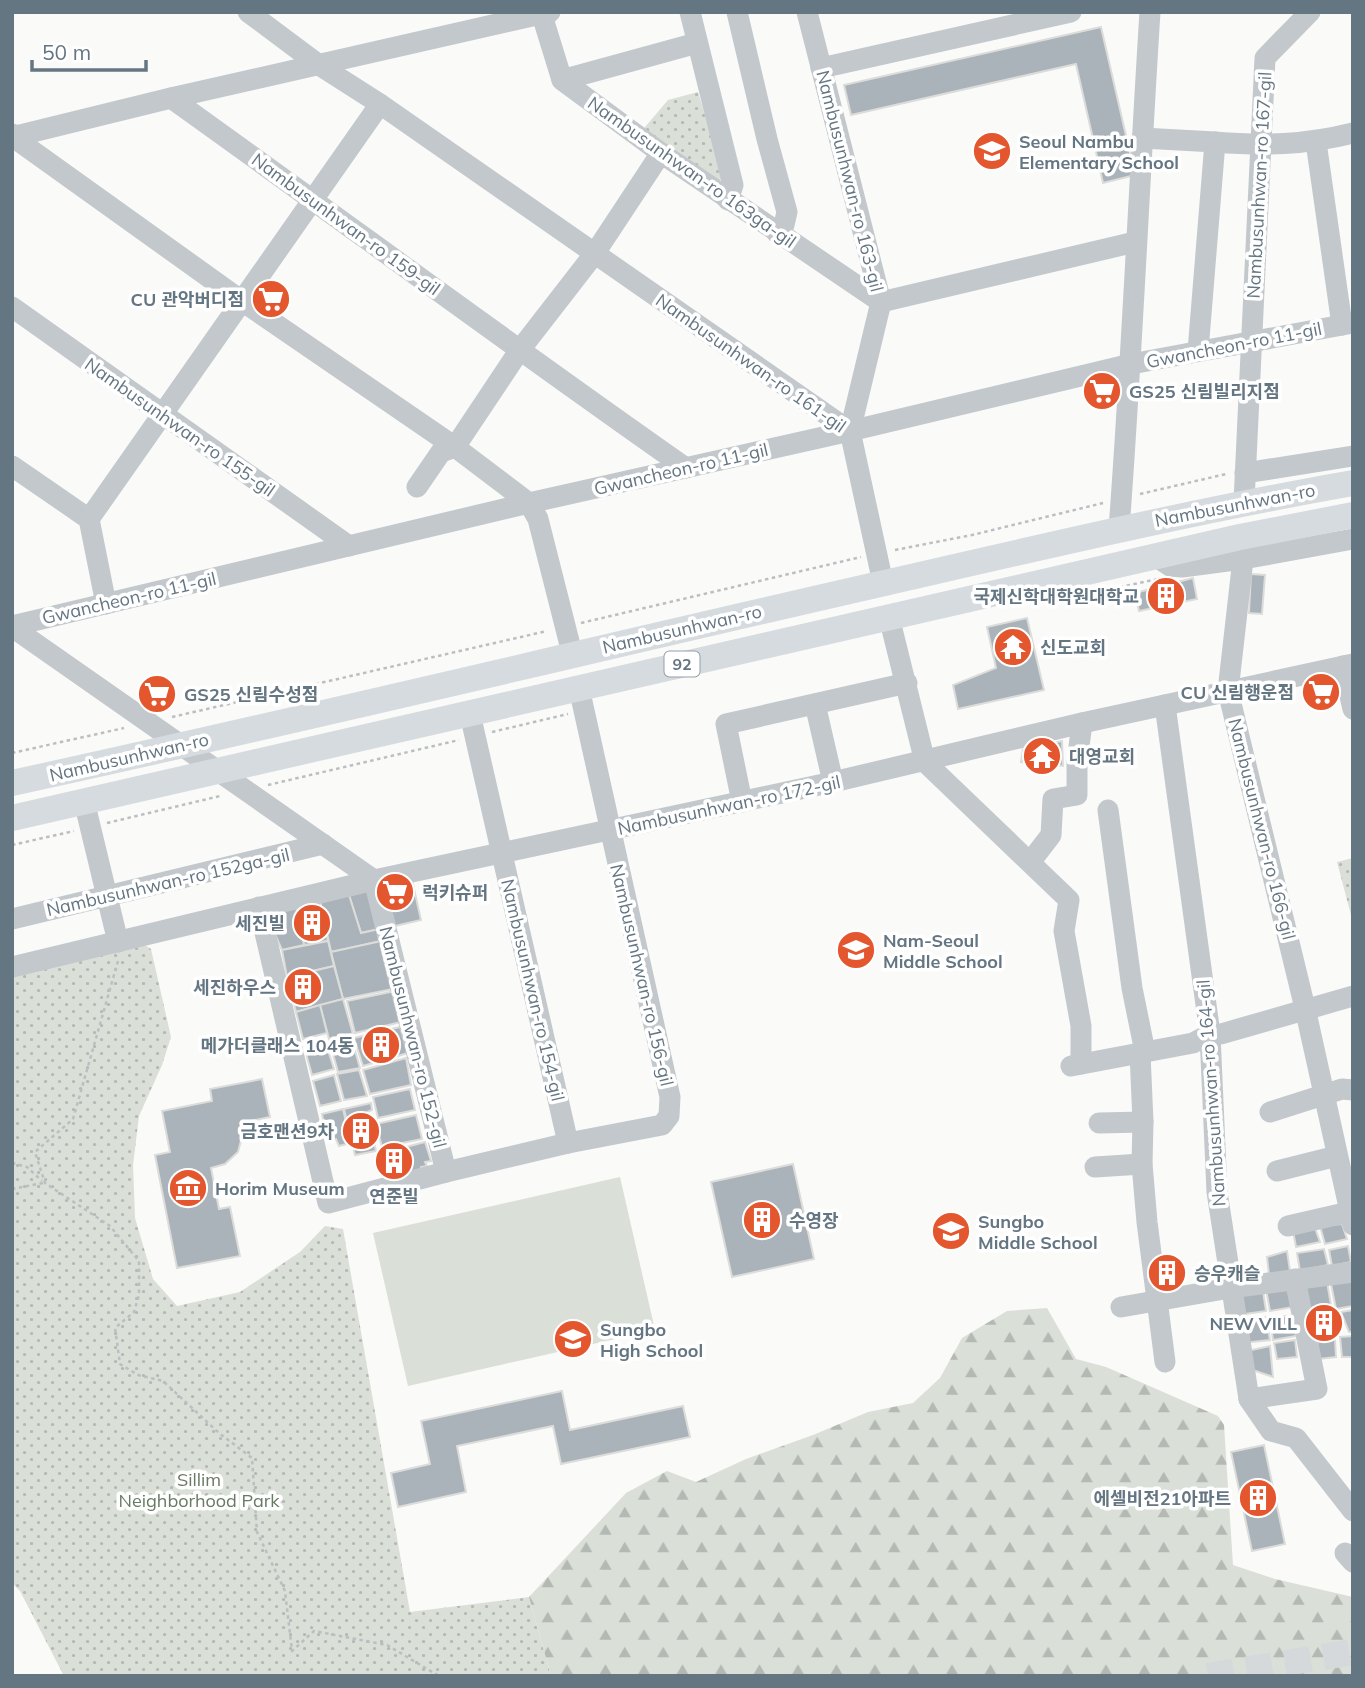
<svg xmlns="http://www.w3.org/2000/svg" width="1365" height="1688" viewBox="0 0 1365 1688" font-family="Mulish,'Noto Sans KR',sans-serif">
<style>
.green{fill:url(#green-dots)}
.forest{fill:url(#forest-firs)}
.pitch{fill:#dadfd7}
.building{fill:#aab3b9;stroke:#dcdcda;stroke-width:2}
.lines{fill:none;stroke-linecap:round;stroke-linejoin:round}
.major-tunnel{stroke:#d5d9db;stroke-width:26;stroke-dasharray:26 13;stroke-linecap:butt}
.path{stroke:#bbbfc2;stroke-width:2.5;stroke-dasharray:3.5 3.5;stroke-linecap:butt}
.minor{stroke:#c3c8cc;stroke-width:21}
.major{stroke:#d6dbdf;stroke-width:26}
.labels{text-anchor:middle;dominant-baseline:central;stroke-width:7;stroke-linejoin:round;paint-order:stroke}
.shield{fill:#fff;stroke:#939fa8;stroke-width:2}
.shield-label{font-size:16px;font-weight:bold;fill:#657683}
.poi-label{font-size:18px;font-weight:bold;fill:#657683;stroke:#fff;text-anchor:start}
.street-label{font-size:18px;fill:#657683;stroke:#fff}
.park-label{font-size:18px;fill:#687a64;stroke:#fff}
</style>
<defs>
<pattern id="green-dots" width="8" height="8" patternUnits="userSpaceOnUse" patternTransform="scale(1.75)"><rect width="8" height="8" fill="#dadfd7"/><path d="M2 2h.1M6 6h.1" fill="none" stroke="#b4b9b4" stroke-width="1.8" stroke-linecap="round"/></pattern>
<pattern id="forest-firs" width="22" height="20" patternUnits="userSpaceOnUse" patternTransform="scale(1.75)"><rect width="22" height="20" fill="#dadfd7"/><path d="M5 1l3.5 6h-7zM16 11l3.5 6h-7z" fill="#b4b9b4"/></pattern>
</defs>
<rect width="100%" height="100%" fill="#fafaf8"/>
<!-- green -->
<g class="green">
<polygon points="698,92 724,176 717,184 640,133 668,100"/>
<polygon points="1353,858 1353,914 1351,915 1337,862"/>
<polygon points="143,944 151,949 171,1037 162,1065 139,1116 133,1165 135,1218 153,1279 177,1306 240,1292 300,1252 325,1226 343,1229 410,1612 529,1597 551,1676 64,1676 20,1591 12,1583 12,975"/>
</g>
<!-- forest -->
<polygon class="forest" points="1047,1308 1076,1359 1106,1367 1218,1416 1224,1425 1233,1565 1275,1579 1353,1597 1353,1676 551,1676 529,1597 626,1493 667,1471 696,1482 746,1459 813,1435 868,1412 913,1403 940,1378 962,1338 1007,1311"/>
<!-- pitch -->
<polygon class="pitch" points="620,1177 655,1330 408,1386 373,1233"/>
<!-- building -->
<g class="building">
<polygon points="1101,27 1135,175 1103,183 1076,64 851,115 844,85"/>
<polygon points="1251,574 1265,575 1262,614 1249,613"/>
<polygon points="1193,578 1197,599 1139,611 1135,593"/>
<polygon points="1027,618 1044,690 958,709 953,685 996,668 987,627"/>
<polygon points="1062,741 1063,766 1021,762 1023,749"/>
<polygon points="412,880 421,920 395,926 388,899 392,885"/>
<polygon points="373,889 384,928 361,933 349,895"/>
<polygon points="349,895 361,933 384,928 386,940 331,952 320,901"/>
<polygon points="320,901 328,941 304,945 296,906"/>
<polygon points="296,906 304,945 282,950 274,932 284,909"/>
<polygon points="386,940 398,988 343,999 331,952"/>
<polygon points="328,941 334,966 287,977 282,950"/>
<polygon points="334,966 343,999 296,1012 294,1004 319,997 313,971"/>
<polygon points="313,971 319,997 294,1004 287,977"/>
<polygon points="395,991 401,1022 355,1033 347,1001"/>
<polygon points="343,999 353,1034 329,1039 320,1005"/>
<polygon points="320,1005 327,1033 303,1039 296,1012"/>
<polygon points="400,1027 408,1053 363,1066 354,1038"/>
<polygon points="351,1037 360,1068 338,1072 330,1043"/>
<polygon points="324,1038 334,1069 312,1075 305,1050 316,1047 314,1040"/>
<polygon points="406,1058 411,1085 370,1094 363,1070"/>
<polygon points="359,1070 367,1096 344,1100 337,1074"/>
<polygon points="334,1075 341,1101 320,1106 313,1081"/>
<polygon points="262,1079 270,1117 240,1123 243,1133 238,1152 225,1164 211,1168 219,1209 230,1207 240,1256 177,1268 155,1155 170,1152 162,1111 212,1101 210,1089"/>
<polygon points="410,1089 415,1110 378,1118 373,1097"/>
<polygon points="371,1103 372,1110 367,1112 376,1151 355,1155 344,1109"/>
<polygon points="343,1109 351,1143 339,1146 336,1139 327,1140 322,1114"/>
<polygon points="416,1115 422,1139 382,1147 376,1124"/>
<polygon points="425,1142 431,1161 425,1162 427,1166 421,1167 422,1172 410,1175 402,1148"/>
<polygon points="400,1147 407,1169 402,1170 404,1177 388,1180 380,1153"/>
<polygon points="793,1164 814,1259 732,1277 711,1182"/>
<polygon points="1342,1224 1347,1239 1325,1244 1320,1226"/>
<polygon points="1315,1228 1320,1242 1296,1247 1293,1231"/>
<polygon points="1348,1246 1351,1262 1332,1266 1329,1250"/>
<polygon points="1324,1249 1328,1265 1300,1271 1297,1253"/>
<polygon points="1287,1251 1290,1271 1269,1275 1267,1257"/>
<polygon points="1179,1262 1181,1282 1154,1286 1151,1265"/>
<polygon points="1353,1278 1353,1306 1336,1309 1331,1284"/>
<polygon points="1327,1282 1331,1305 1305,1309 1300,1286"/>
<polygon points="1288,1288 1293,1307 1270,1311 1266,1289"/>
<polygon points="1263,1291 1266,1311 1238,1315 1236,1294"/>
<polygon points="1353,1310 1353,1332 1349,1332 1341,1312"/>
<polygon points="1338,1312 1339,1330 1311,1333 1308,1316"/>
<polygon points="1293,1315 1296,1336 1273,1340 1270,1318"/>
<polygon points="1266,1317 1270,1340 1243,1343 1239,1320"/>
<polygon points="1353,1336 1353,1357 1342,1357 1340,1337"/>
<polygon points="1335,1339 1336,1357 1319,1359 1317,1340"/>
<polygon points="1295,1340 1297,1357 1277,1359 1274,1343"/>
<polygon points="1270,1346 1273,1377 1250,1369 1247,1351"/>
<polygon points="562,1391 570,1430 683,1406 690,1437 561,1464 553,1426 457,1446 466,1492 398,1507 391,1473 430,1464 421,1421"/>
<polygon points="1264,1445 1285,1544 1252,1551 1231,1452"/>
</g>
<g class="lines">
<!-- major-tunnel -->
<polyline class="major-tunnel" points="1208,1676 1353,1652"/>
<!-- path -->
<g class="path">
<polyline points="1140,494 1226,474"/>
<polyline points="895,550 972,535 1103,503"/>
<polyline points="1106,590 1158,579"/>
<polyline points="581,623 861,557"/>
<polyline points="172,717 547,631"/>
<polyline points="492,732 568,714"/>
<polyline points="12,753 124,728"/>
<polyline points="268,785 459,740"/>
<polyline points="107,823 220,796"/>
<polyline points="12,845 74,831"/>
<polyline points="118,961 73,1119 35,1152 45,1183 110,1226 139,1261 139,1295 134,1312 115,1328 120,1364 138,1375 163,1381 219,1433 252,1458 257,1532 285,1591 292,1651 314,1631 387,1645 439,1676"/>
<polyline points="12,1163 27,1167 42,1181"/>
<polyline points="12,1189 43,1183"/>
</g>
<!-- minor -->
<g class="minor">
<polyline points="248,12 319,65 380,104 850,431 883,583"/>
<polyline points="541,12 562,80 661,153 881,302 1135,242"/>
<polyline points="690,12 733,185 728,200"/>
<polyline points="737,12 767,139 787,212 784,225 777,233"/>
<polyline points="807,12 881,302 850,431"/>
<polyline points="821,68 1071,12"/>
<polyline points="562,80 697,43"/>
<path d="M171,98C343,221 513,347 686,468"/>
<polyline points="12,134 13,137 242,301 455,447 529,503 538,519 572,653"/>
<polyline points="12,137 171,98 550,12"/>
<polyline points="1142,138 1215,142 1198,351"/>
<path d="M1215,142C1264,146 1305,145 1353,133"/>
<polyline points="1316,142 1342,325"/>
<polyline points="12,307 349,546"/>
<polyline points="12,466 89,519 106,604"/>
<polyline points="1245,473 1353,456"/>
<polyline points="417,487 441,452 455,447 519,351 595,253 661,153"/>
<polyline points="1244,502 1265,58 1310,12"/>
<polyline points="89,519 380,104"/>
<path d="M1119,529C1132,357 1139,184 1150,12"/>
<polyline points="1155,556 1170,566 1182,567 1243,559 1353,539"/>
<polyline points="1243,559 1228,691 1305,1008 1353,1225"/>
<polyline points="889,617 925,762 1069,900 1064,931 1081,1026 1081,1064"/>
<polyline points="12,626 529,503 850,431 1131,364 1353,323"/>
<polyline points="12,627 374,880 446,1172 328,1203 259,907"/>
<polyline points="1343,666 1353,709"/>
<polyline points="815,704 833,782"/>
<polyline points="1165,705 1210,1034 1217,1192 1249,1399 1271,1431 1296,1438 1353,1511"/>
<polyline points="84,801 118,942"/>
<polyline points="742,802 726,724 907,683"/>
<polyline points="1108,810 1132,988 1145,1052"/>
<polyline points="1031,861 1051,835 1053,799 1077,795 1077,762 1082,723"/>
<polyline points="12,919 323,844"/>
<polyline points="12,967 374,880 833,782 1082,723 1353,664"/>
<polyline points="1140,1053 1143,1122 1142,1164 1147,1222 1165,1362"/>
<polyline points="1071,1066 1193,1043 1210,1034 1221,1034 1353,996"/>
<polyline points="1270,1112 1342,1089 1353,1090"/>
<polyline points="1099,1123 1143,1122"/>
<polyline points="568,1143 662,1125 669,1116 670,1097 579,688"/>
<polyline points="1095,1167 1142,1164"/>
<polyline points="1277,1171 1337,1156"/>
<polyline points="446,1172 568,1143 470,714"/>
<polyline points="1288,1226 1349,1212"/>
<polyline points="1121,1307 1230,1288 1353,1272"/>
<polyline points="1249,1399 1317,1389 1295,1279"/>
<polyline points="1345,1553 1353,1562"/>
</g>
<!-- major -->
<g class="major">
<path d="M12,783C302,720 591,650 880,584C1038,548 1194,511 1353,483"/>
<polyline points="12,818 1240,537 1353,515"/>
</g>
</g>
<!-- icons -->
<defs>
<g id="school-disc" transform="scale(2.0125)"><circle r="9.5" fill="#e4572e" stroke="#fff"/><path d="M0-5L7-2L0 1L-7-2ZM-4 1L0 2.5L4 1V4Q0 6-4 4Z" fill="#fff"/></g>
<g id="supermarket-disc" transform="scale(2.0125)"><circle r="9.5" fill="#e4572e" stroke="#fff"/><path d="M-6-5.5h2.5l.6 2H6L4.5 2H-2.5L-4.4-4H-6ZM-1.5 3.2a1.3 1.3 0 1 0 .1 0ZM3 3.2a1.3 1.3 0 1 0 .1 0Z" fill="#fff"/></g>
<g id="building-disc" transform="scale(2.0125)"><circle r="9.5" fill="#e4572e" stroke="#fff"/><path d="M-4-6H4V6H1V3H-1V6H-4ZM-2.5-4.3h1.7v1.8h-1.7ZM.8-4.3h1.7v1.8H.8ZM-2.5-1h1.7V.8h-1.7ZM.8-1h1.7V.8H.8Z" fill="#fff"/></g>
<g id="temple-disc" transform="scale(2.0125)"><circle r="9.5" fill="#e4572e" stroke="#fff"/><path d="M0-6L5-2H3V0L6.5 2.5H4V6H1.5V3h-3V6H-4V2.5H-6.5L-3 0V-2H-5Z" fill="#fff"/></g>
<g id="museum-disc" transform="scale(2.0125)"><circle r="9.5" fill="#e4572e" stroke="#fff"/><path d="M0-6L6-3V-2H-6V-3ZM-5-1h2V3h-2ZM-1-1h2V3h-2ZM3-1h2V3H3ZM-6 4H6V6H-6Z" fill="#fff"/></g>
</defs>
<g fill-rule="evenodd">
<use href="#school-disc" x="992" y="151"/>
<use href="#supermarket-disc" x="271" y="299"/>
<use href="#supermarket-disc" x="1102" y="391"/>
<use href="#building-disc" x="1166" y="596"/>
<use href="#temple-disc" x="1013" y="647"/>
<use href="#supermarket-disc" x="1321" y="692"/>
<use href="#supermarket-disc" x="157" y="694"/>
<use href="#temple-disc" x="1042" y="756"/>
<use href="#supermarket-disc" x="395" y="892"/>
<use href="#building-disc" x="312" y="923"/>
<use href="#school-disc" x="856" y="950"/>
<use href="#building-disc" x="303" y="987"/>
<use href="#building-disc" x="381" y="1045"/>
<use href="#building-disc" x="361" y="1131"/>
<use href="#building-disc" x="394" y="1161"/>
<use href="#museum-disc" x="188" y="1188"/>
<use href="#building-disc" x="762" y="1220"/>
<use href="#school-disc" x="951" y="1231"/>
<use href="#building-disc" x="1167" y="1273"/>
<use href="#building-disc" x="1324" y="1323"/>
<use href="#school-disc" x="573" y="1339"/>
<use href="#building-disc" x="1258" y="1498"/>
</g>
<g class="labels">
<!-- shield labels -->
<rect class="shield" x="664.5" y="651.5" width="35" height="25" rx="5"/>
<g class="shield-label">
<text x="682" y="664">92</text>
</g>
<!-- poi labels -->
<g class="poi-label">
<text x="1019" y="141">Seoul Nambu<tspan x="1019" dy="21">Elementary School</tspan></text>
<text x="244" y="299" text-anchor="end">CU 관악버디점</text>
<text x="1129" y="391">GS25 신림빌리지점</text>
<text x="1139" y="596" text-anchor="end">국제신학대학원대학교</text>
<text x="1040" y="647">신도교회</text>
<text x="1294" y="692" text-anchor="end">CU 신림행운점</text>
<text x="184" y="694">GS25 신림수성점</text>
<text x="1069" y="756">대영교회</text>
<text x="422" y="892">럭키슈퍼</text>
<text x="285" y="923" text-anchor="end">세진빌</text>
<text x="883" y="940">Nam-Seoul<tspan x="883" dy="21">Middle School</tspan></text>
<text x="276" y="987" text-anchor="end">세진하우스</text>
<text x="354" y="1045" text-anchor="end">메가더클래스 104동</text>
<text x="334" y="1131" text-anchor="end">금호맨션9차</text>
<text x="215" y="1188">Horim Museum</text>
<text x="394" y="1196" text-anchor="middle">연준빌</text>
<text x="789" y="1220">수영장</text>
<text x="978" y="1221">Sungbo<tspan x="978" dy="21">Middle School</tspan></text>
<text x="1194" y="1273">승우캐슬</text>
<text x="1297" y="1323" text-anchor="end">NEW VILL</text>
<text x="600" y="1329">Sungbo<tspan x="600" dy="21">High School</tspan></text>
<text x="1231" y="1498" text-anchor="end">에셀비전21아파트</text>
</g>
<!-- street labels -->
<g class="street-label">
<text transform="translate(692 172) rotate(35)">Nambusunhwan-ro 163ga-gil</text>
<text transform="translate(850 181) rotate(76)">Nambusunhwan-ro 163-gil</text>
<text transform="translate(1259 185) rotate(-87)">Nambusunhwan-ro 167-gil</text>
<text transform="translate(346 224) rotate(36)">Nambusunhwan-ro 159-gil</text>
<text transform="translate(1234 345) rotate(-11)">Gwancheon-ro 11-gil</text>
<text transform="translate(751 363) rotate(35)">Nambusunhwan-ro 161-gil</text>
<text transform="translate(180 427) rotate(35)">Nambusunhwan-ro 155-gil</text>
<text transform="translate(681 469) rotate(-13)">Gwancheon-ro 11-gil</text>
<text transform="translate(1235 505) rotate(-11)">Nambusunhwan-ro</text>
<text transform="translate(129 598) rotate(-13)">Gwancheon-ro 11-gil</text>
<text transform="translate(682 629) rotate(-13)">Nambusunhwan-ro</text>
<text transform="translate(129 757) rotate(-13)">Nambusunhwan-ro</text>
<text transform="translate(729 805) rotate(-12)">Nambusunhwan-ro 172-gil</text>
<text transform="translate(1262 829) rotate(76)">Nambusunhwan-ro 166-gil</text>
<text transform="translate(168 882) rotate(-13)">Nambusunhwan-ro 152ga-gil</text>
<text transform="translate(642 975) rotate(77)">Nambusunhwan-ro 156-gil</text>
<text transform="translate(533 990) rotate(77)">Nambusunhwan-ro 154-gil</text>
<text transform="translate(413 1037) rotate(76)">Nambusunhwan-ro 152-gil</text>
<text transform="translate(1211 1093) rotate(-94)">Nambusunhwan-ro 164-gil</text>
</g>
<!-- park labels -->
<g class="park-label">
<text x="199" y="1479">Sillim<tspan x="199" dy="21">Neighborhood Park</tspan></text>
</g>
</g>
<!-- border -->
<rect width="1365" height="1688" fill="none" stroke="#657683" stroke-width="28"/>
<!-- scale -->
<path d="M32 60v10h114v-10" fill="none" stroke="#657683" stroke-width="3.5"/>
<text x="42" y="60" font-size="21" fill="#657683" stroke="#ffffff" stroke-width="5" paint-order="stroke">50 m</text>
</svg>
